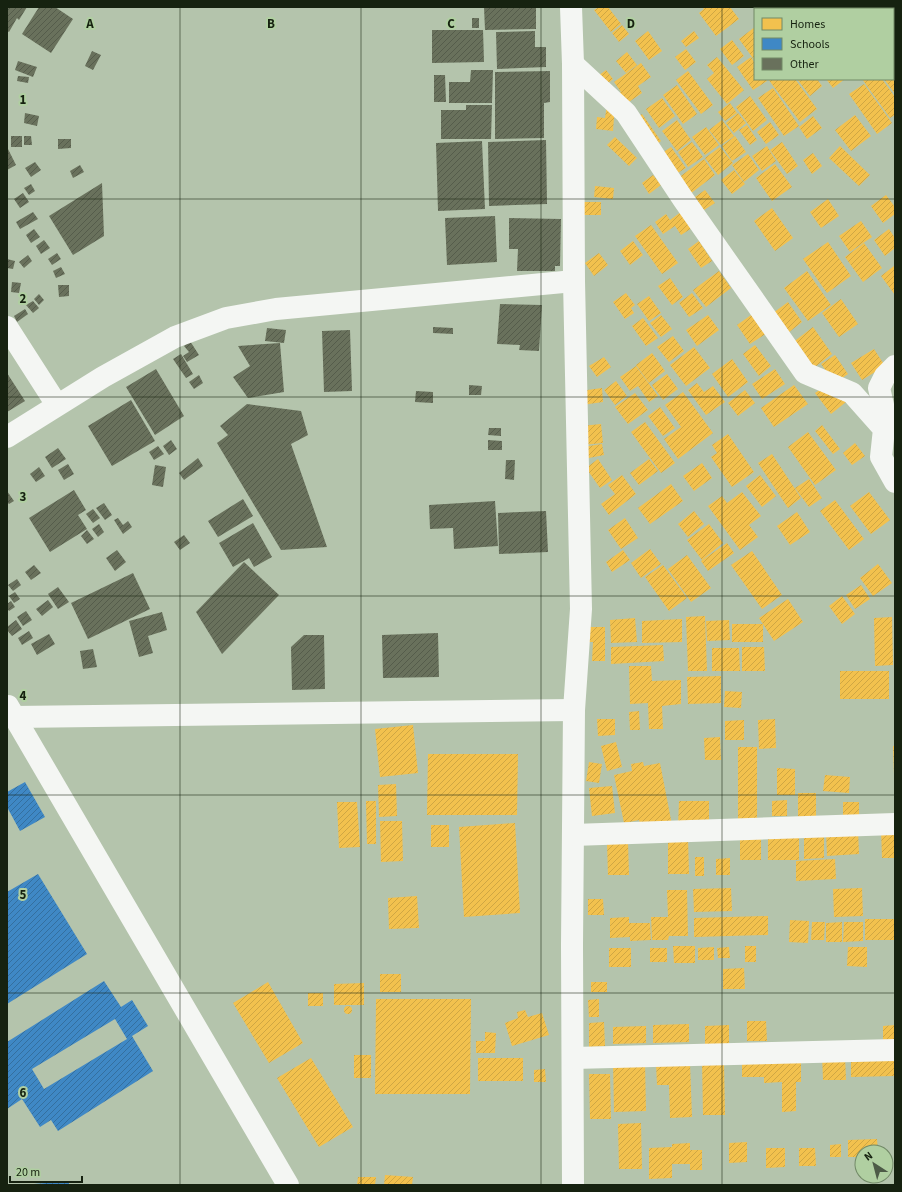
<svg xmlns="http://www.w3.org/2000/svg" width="902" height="1192" viewBox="0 0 902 1192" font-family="'Source Sans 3',sans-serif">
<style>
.homes{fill:url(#homes-hatch)}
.schools{fill:url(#schools-hatch);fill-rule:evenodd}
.building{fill:url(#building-hatch)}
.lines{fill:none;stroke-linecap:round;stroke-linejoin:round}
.minor{stroke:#f4f6f3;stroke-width:22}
.grid{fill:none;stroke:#162210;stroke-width:1;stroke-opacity:0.55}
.grid-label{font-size:13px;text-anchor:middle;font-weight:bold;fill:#162210;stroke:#b0cfa1;stroke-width:4;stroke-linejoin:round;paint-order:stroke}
</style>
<defs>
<pattern id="homes-hatch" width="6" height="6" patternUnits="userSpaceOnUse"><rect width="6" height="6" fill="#f2c14e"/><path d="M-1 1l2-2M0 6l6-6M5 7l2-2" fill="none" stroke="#cfa643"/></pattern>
<pattern id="schools-hatch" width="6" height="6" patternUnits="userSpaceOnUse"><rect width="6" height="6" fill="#3f88c5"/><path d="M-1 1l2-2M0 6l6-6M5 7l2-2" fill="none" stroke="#346f9f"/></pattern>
<pattern id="building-hatch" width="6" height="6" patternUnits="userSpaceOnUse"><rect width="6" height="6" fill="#69715c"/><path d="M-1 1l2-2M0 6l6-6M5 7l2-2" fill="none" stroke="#555c4b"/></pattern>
</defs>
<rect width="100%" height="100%" fill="#b4c4ac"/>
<!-- homes -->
<g class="homes">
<polygon points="599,7 608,7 621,24 611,32 594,10"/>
<polygon points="702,7 730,7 739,19 716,36 699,13 704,9"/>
<polygon points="782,7 808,7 810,9 784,9"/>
<polygon points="622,25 629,34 619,42 612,33"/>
<polygon points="755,27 755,61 739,39"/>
<polygon points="648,31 662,51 649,60 635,41"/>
<polygon points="694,31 699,38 686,47 681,41"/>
<polygon points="732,40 744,56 732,65 720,49"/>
<polygon points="686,49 696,62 685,70 675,57"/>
<polygon points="627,52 637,65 626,73 616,61"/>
<polygon points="717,57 744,90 727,104 707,79 714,73 707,65"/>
<polygon points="751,57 755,63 755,79 766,79 767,81 753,90 737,67"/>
<polygon points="641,63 651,77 638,86 642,93 623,106 615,95 621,92 614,82"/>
<polygon points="893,64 895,67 895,94 884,79 893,79"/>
<polygon points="606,70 613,79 605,86 598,76"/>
<polygon points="688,71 713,105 701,114 676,80"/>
<polygon points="768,79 795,79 817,109 800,122"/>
<polygon points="797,79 817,79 822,86 810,96"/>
<polygon points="826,79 845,79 833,88"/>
<polygon points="862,79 882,79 895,97 895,115 890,118"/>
<polygon points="864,84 892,123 877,134 849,94"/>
<polygon points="677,85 697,114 683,124 663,95"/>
<polygon points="773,88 799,126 784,136 758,98"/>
<polygon points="750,96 767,120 753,131 736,107"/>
<polygon points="662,98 675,116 659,128 646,109"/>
<polygon points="730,103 737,113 725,121 718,112"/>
<polygon points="607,104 615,105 613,131 596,129 597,117 605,118"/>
<polygon points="738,113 746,123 734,133 726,123"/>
<polygon points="642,114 661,141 656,145 637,118"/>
<polygon points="855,115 871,136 851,151 835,130"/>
<polygon points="813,116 822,128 807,139 799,127"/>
<polygon points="677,120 691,140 677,151 662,131"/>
<polygon points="722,120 734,136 721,145 709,130"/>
<polygon points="770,122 779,135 766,144 757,132"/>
<polygon points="747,125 757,140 750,145 739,130"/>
<polygon points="706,127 719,145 705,155 692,137"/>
<polygon points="735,136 746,152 732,161 722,146"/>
<polygon points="615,137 637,158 629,166 607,145"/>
<polygon points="692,142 703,157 688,167 678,152"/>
<polygon points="782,142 798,166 787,174 770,150"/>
<polygon points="767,146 776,161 762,171 752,156"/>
<polygon points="840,146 870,175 859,186 829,158"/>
<polygon points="671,147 686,168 676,174 662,153"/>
<polygon points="720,147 733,163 718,175 705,158"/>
<polygon points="813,153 822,166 812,174 803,160"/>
<polygon points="748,154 759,170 744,182 732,165"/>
<polygon points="704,159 715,175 690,194 678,178"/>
<polygon points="775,164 792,187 772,201 756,178"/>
<polygon points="734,170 745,184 732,194 721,180"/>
<polygon points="653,175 661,185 649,194 642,183"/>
<polygon points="595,186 614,188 613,199 594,197"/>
<polygon points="705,190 715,203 704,210 695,197"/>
<polygon points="886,195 895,207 895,214 883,223 871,206"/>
<polygon points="828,199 839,216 821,228 810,212"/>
<polygon points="579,202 601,202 601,215 578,215"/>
<polygon points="772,208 793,238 775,251 754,221"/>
<polygon points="681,212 692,228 681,235 675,226 663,234 655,222 666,214 670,220"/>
<polygon points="861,221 872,237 850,252 839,236"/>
<polygon points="651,225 678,263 662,274 635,236"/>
<polygon points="889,229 895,238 895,248 885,256 874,240"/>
<polygon points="633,241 643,255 630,265 620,251"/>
<polygon points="699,241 712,261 701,268 688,249"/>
<polygon points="828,242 851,276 827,293 803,259"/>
<polygon points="864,243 882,268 863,282 845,257"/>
<polygon points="599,253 608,265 594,276 585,263"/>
<polygon points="894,266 895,267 895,295 881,276"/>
<polygon points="719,271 731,288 706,307 693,290"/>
<polygon points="807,271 831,305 808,321 784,288"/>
<polygon points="670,278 683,297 672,305 658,286"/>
<polygon points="626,293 635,305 631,308 634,313 625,319 613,302"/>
<polygon points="692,293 703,308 689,317 679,303"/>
<polygon points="649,296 661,313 649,321 637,304"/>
<polygon points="841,299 858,324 839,337 822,313"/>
<polygon points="788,302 802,322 788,333 773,313"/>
<polygon points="754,313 767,333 750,344 737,325"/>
<polygon points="661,315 672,329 661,337 650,323"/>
<polygon points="708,315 719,330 697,346 686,330"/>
<polygon points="643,318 658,338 646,346 632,326"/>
<polygon points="813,327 832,354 811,370 792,343"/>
<polygon points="673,336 684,351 669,362 657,347"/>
<polygon points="755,345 771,366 759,376 743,354"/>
<polygon points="694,347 710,368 686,386 670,365"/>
<polygon points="874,349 885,366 862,380 851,363"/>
<polygon points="652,353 665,371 649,383 636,365"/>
<polygon points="835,355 848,374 835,383 821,364"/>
<polygon points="604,357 611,367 597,377 589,366"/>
<polygon points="732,359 748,382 728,397 712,374"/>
<polygon points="636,366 658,396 649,402 638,386 630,391 620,377"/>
<polygon points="775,369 785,384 762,399 752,384"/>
<polygon points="667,374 678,389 663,400 652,385"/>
<polygon points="616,381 627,396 615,405 604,390"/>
<polygon points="697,383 704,392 713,386 725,402 706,415 688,390"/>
<polygon points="794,385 808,404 774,427 761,408"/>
<polygon points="827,385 851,398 831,414 815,393"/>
<polygon points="602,388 603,402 582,405 580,391"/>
<polygon points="745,390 755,403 738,416 728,403"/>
<polygon points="683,392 713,433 678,459 664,439 681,427 665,405"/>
<polygon points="635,393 648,410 628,424 615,407"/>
<polygon points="660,407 675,428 663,436 648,416"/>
<polygon points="645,422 675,463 661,473 631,432"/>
<polygon points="601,424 603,443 583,445 581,426"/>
<polygon points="822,425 840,449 833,454 815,431"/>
<polygon points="808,432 836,470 815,485 788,447"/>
<polygon points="728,434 754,472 732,487 711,457 717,453 712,445"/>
<polygon points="855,443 865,456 852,465 843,453"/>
<polygon points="602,444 604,455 584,459 582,447"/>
<polygon points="772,454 801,498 788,508 758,463"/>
<polygon points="598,459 612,480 600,488 586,468"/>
<polygon points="649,459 658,471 639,485 630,473"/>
<polygon points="702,463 712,478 694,491 683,476"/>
<polygon points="622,475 636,494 609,515 601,504 615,494 608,485"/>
<polygon points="760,475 776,496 762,507 746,486"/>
<polygon points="809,479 822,498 809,507 795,488"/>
<polygon points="671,484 683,501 650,524 638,508"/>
<polygon points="742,492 761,516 749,525 758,537 740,550 708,506 722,496 727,503"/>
<polygon points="869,492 890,520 871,534 850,506"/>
<polygon points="835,500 864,539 849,550 820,511"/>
<polygon points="694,511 704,524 688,537 678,524"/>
<polygon points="797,512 810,532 790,545 777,526"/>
<polygon points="625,518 638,538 621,549 608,530"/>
<polygon points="709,524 723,543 702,560 687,540"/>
<polygon points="727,543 734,553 708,571 701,561"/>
<polygon points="650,549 661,564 641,578 631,563"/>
<polygon points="623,550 630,560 612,572 606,562"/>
<polygon points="752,551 782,595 762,609 731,565"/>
<polygon points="687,555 711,588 691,602 668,569"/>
<polygon points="878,564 892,583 873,596 860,578"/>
<polygon points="663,565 687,598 669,611 645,577"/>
<polygon points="861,585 870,599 855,609 846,595"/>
<polygon points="842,596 855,614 842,624 829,606"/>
<polygon points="788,599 803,622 774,641 759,618"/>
<polygon points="705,616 707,671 688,671 686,617"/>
<polygon points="892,617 893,665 875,666 874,618"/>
<polygon points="635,618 637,642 611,643 610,620"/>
<polygon points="682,619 682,642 642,643 642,621"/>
<polygon points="729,620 730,640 707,641 706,621"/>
<rect x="732" y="624" width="31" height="18"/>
<polygon points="582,627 605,627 605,661 592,661 593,642 581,642"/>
<polygon points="663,645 664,661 611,664 611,647"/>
<polygon points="742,647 764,647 765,671 742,671"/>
<polygon points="712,648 739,648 740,671 712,671"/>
<polygon points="629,666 651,666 652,681 681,680 681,704 662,706 663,729 649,729 648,703 630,704"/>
<rect x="840" y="671" width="49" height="28"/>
<polygon points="721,676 721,703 688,704 687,677"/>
<polygon points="725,691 742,692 741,708 724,707"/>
<polygon points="639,711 640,730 630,730 629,712"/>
<polygon points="597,719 615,719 615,735 598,736"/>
<polygon points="775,719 776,748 759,749 758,720"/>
<polygon points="744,720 744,740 725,740 725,721"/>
<polygon points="413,725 418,773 380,777 375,729"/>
<polygon points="720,737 721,760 705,760 704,738"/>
<polygon points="616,742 622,767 607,771 601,746"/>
<polygon points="893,746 895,746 895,774 894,774"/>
<polygon points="738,747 757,747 757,822 738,823"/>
<polygon points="428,754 518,754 517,815 427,815"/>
<polygon points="589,762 602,764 599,783 586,781"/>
<polygon points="643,762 644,766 660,763 672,825 642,831 639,820 624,823 614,775 632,771 631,764"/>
<polygon points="777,768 795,769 795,795 777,795"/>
<polygon points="825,775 850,777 849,793 823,791"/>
<polygon points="396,784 397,816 379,817 378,785"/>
<polygon points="612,786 615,813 592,816 589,788"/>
<rect x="798" y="793" width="18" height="27"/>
<polygon points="787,800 787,816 772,816 772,801"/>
<polygon points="366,801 376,801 376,844 367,844"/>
<polygon points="679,801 709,801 709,826 678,826"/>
<polygon points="337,802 357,802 360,847 339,848"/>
<rect x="843" y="802" width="16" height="21"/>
<polygon points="380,821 402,821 403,861 381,862"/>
<polygon points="515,823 520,913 464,917 459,827"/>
<rect x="431" y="825" width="18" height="22"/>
<polygon points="858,829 859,854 827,856 826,831"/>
<polygon points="881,829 895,829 895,858 882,858"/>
<polygon points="824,830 824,858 804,859 804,831"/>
<rect x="740" y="835" width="21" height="25"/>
<rect x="768" y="835" width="31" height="25"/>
<polygon points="688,837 689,874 668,874 668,838"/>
<polygon points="628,843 629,875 608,875 607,844"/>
<rect x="695" y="857" width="9" height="19"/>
<polygon points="730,858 730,875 716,875 716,859"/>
<polygon points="835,859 836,879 796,881 796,861"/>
<polygon points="731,888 732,911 694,912 693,889"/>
<polygon points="862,888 863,916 834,917 833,889"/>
<polygon points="667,890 687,890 688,936 669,936 668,940 652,940 651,917 668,917"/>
<polygon points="417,896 419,928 389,929 388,898"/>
<polygon points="588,899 603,899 604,915 588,915"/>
<polygon points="768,916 768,935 694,937 694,918"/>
<polygon points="629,917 629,923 650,923 651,940 630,941 630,937 610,938 610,918"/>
<rect x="865" y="919" width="30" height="21"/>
<polygon points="790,920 809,921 808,943 789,942"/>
<polygon points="812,922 825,922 824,940 811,940"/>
<polygon points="842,922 842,942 826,942 826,923"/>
<polygon points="844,922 863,922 863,941 843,942"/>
<polygon points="673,946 695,946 695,963 674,963"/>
<rect x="745" y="946" width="11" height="16"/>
<polygon points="714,947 714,960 698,960 698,948"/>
<polygon points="729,947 730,958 718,958 717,948"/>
<polygon points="848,947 867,947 867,967 847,966"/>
<rect x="609" y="948" width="22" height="19"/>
<rect x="650" y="948" width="17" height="14"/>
<polygon points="744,968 745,989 723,989 723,969"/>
<rect x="380" y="974" width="21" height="18"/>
<polygon points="268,982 303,1043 269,1063 233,1003"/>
<rect x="591" y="982" width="16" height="10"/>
<polygon points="364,983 364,1005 334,1005 334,984"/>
<rect x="308" y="993" width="15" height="13"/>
<polygon points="376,999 471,999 470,1094 375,1094"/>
<polygon points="599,999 599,1017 589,1017 588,1000"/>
<circle cx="348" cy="1010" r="4"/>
<polygon points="525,1010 528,1017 542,1013 549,1035 512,1046 505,1023 518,1018 517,1012"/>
<polygon points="747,1021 766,1021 767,1041 747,1041"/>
<polygon points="604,1022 605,1046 589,1047 589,1023"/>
<polygon points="689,1024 689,1042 653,1043 653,1025"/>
<polygon points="729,1025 729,1044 705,1044 705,1026"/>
<polygon points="895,1025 895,1044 883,1044 883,1026"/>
<polygon points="646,1026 646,1043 613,1044 613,1027"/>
<polygon points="485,1032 496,1033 495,1053 476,1053 476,1041 485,1041"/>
<polygon points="895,1053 895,1076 851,1077 851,1054"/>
<rect x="354" y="1055" width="17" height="23"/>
<polygon points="822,1055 845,1055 846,1080 823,1080"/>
<polygon points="801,1057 801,1082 796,1082 796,1111 782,1112 782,1082 764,1083 764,1077 742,1077 742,1059"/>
<polygon points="311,1058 353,1127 319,1147 277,1078"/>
<rect x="478" y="1058" width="45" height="23"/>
<polygon points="724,1060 725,1115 703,1115 702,1061"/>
<polygon points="645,1062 646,1111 614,1112 613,1063"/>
<polygon points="690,1063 692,1117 670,1118 669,1085 657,1085 656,1064"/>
<polygon points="545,1069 546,1082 534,1082 534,1070"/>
<polygon points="589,1074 610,1074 611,1119 590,1119"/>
<polygon points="641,1123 642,1169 619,1169 618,1124"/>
<polygon points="877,1139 878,1152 862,1152 862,1157 848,1157 848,1140"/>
<polygon points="747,1142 747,1162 729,1163 729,1143"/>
<polygon points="690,1143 690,1150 702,1150 702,1170 690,1170 690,1164 672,1164 672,1178 649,1179 649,1148 672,1147 672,1144"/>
<polygon points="841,1144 841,1157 830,1157 830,1145"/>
<polygon points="766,1148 785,1148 785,1167 766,1168"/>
<polygon points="799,1148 815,1148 816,1166 799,1166"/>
<polygon points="385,1175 413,1177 412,1185 384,1185"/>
<polygon points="358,1177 376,1177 375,1185 357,1185"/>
</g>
<!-- schools -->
<g class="schools">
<polygon points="25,782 45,817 20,831 7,807 7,792"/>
<polygon points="38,874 87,954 7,1004 7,892"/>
<path d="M104,981L121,1007L132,1000L148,1026L132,1036L153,1071L58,1131L51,1120L40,1127L22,1099L7,1109V1042ZM115,1019L127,1039L44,1089L32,1069Z"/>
<polygon points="69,1181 69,1185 34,1185 34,1184"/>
</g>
<!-- building -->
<g class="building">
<polygon points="7,7 27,7 19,20 17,18 9,32 7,31"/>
<polygon points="39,7 55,7 73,19 51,53 22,34"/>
<polygon points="484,7 536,7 536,29 485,30"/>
<rect x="472" y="18" width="7" height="10"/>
<polygon points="432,30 483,30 484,62 432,63"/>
<polygon points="535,31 535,47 546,47 546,67 497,69 496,32"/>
<polygon points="92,51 101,55 93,70 85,66"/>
<polygon points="18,61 37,67 33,77 15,70"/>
<polygon points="471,70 493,70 492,103 449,103 449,82 470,82"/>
<polygon points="550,71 550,102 544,103 544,138 495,139 495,72"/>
<polygon points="434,75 445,75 446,102 434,102"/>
<polygon points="18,76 29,77 28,83 17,81"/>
<polygon points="466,105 492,105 491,139 441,139 441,110 466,110"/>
<polygon points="25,113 39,116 37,126 24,123"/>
<rect x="11" y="136" width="11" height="11"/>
<polygon points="24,136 31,136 32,145 24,145"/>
<polygon points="58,139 71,139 71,148 58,149"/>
<polygon points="546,140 547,204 489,206 488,142"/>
<polygon points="482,141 485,209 438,211 436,143"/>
<polygon points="7,147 16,165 7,170"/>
<polygon points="35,162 41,170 31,177 25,168"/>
<polygon points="80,165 84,172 73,178 70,171"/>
<polygon points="102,183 104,236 73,255 49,216"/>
<polygon points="31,184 35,191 29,195 24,188"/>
<polygon points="23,193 29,202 20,208 14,199"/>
<polygon points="33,212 38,219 20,229 16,222"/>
<polygon points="495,216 497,262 447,265 445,218"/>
<polygon points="509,218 561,219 560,266 555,266 555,271 517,271 518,249 509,249"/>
<polygon points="34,229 40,237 31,243 26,235"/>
<polygon points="44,240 50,248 41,254 36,246"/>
<polygon points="57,253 61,259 52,265 48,259"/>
<polygon points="28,255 32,261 24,268 19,262"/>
<polygon points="7,259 15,261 13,269 7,268"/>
<polygon points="61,267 65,274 56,278 53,271"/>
<polygon points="12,282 21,283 19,293 11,292"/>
<polygon points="58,285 69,285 69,296 59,297"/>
<polygon points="39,294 44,300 39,305 34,299"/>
<polygon points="33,301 39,308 33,313 26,305"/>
<polygon points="500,304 542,305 539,351 519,350 520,345 497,344"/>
<polygon points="25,309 28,314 17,322 14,316"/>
<polygon points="433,327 453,328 453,334 433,333"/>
<polygon points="267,328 286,330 284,343 265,341"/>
<polygon points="350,330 352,391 324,392 322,331"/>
<polygon points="190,341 199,355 187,362 183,356 189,352 184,346"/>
<polygon points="280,343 284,392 248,398 233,377 250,366 238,346"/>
<polygon points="181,354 193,374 186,378 173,359"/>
<polygon points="156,369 184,416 155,435 126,387"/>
<polygon points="7,373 25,401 7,412"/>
<polygon points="199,375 203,383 194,389 189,382"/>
<polygon points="469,385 482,386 481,395 469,395"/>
<polygon points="416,391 433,392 433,403 415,402"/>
<polygon points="131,400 155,441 112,466 88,426"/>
<polygon points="247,404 301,411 308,435 291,444 327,547 281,550 217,443 228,435 220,426"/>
<polygon points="489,428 501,428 501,436 488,435"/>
<polygon points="171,440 177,449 169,455 163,446"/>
<polygon points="488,440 502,441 502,450 488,450"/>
<polygon points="158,446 164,454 154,460 149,452"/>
<polygon points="58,448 66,459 52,468 45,457"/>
<polygon points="198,458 203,466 184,480 179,473"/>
<polygon points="506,460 515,460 514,480 505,479"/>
<polygon points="68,464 74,474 64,480 58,470"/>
<polygon points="155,465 166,467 163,487 152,485"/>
<polygon points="39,467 45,476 36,482 30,474"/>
<polygon points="74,490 86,510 78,515 87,529 50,552 29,518"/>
<polygon points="7,491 14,501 9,504 7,502"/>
<polygon points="243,499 253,516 218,537 208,521"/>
<polygon points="495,501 498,546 454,549 453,528 430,529 429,505"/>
<polygon points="104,503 112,515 105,520 96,508"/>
<polygon points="93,509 100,518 93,523 86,514"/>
<polygon points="546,511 548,552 499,554 498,513"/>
<polygon points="118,518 123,525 128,521 132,527 123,534 114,520"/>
<polygon points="253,523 272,557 254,567 249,558 233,567 219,543"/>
<polygon points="99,524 104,532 98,537 92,529"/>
<polygon points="87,530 94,539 87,544 81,536"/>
<polygon points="184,535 190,543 180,550 174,542"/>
<polygon points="117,550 126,562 115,571 106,558"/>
<polygon points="244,562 279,595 222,654 196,612"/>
<polygon points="34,565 41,573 31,580 25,572"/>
<polygon points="133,573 150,609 88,639 71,603"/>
<polygon points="17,579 21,585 13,591 8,585"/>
<polygon points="58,587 69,602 58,609 48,594"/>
<polygon points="15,592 20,599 14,603 9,596"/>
<polygon points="48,600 53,607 42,616 36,609"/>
<polygon points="11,601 15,607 9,611 7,608 7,604"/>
<polygon points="26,611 32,620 23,626 17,617"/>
<polygon points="162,612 167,630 148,636 153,653 139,657 129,621"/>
<polygon points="16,620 22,629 12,636 7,630 7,627"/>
<polygon points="29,631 33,638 22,645 18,638"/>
<polygon points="438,633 439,677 383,678 382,635"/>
<polygon points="49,634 55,644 37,655 31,644"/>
<polygon points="304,635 324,635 325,689 292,690 291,647"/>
<polygon points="93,649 97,667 83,669 80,651"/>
</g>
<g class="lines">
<!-- minor -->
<g class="minor">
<polyline points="571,7 573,64 574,281 581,609 574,710 572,945 573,1185"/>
<polyline points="573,64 626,113 683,199 805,373 852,393 884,429 881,457 895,482"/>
<polyline points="7,327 57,405"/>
<polyline points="884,429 883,405 879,388 885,376 895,366"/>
<polyline points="7,437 103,377 175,337 226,318 276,309 574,281"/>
<polyline points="8,706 288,1185"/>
<polyline points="14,717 574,710"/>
<polyline points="573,835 895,824"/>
<polyline points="573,1058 895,1050"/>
</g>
</g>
<!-- grid -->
<path class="grid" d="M180,7V1185M361,7V1185M541,7V1185M722,7V1185M7,199H895M7,397H895M7,596H895M7,795H895M7,993H895"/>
<g class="grid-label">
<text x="90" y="28">A</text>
<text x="271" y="28">B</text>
<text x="451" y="28">C</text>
<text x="631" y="28">D</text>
<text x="23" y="104">1</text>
<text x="23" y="303">2</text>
<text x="23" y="501">3</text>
<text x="23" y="700">4</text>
<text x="23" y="899">5</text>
<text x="23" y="1097">6</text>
</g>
<!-- border -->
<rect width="902" height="1192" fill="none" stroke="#162210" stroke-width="16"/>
<!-- legend -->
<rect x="754" y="8" width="140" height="72" fill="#b0cfa1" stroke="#728a67"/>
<rect x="762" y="18" width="20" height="12" fill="#f2c14e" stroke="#728a67"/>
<text x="790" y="28" font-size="12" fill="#162210">Homes</text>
<rect x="762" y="38" width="20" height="12" fill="#3f88c5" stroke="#728a67"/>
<text x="790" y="48" font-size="12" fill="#162210">Schools</text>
<rect x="762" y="58" width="20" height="12" fill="#69715c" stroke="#728a67"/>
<text x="790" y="68" font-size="12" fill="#162210">Other</text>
<!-- north arrow -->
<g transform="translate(874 1164) rotate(324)"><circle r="19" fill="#b0cfa1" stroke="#728a67"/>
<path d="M0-3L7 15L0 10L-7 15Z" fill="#4d5b47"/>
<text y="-6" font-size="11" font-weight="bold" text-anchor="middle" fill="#162210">N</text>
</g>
<!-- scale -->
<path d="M10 1176v6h72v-6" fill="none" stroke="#162210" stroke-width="2"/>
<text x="16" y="1176" font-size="12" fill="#162210" stroke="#b0cfa1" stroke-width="3" paint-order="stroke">20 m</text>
</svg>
